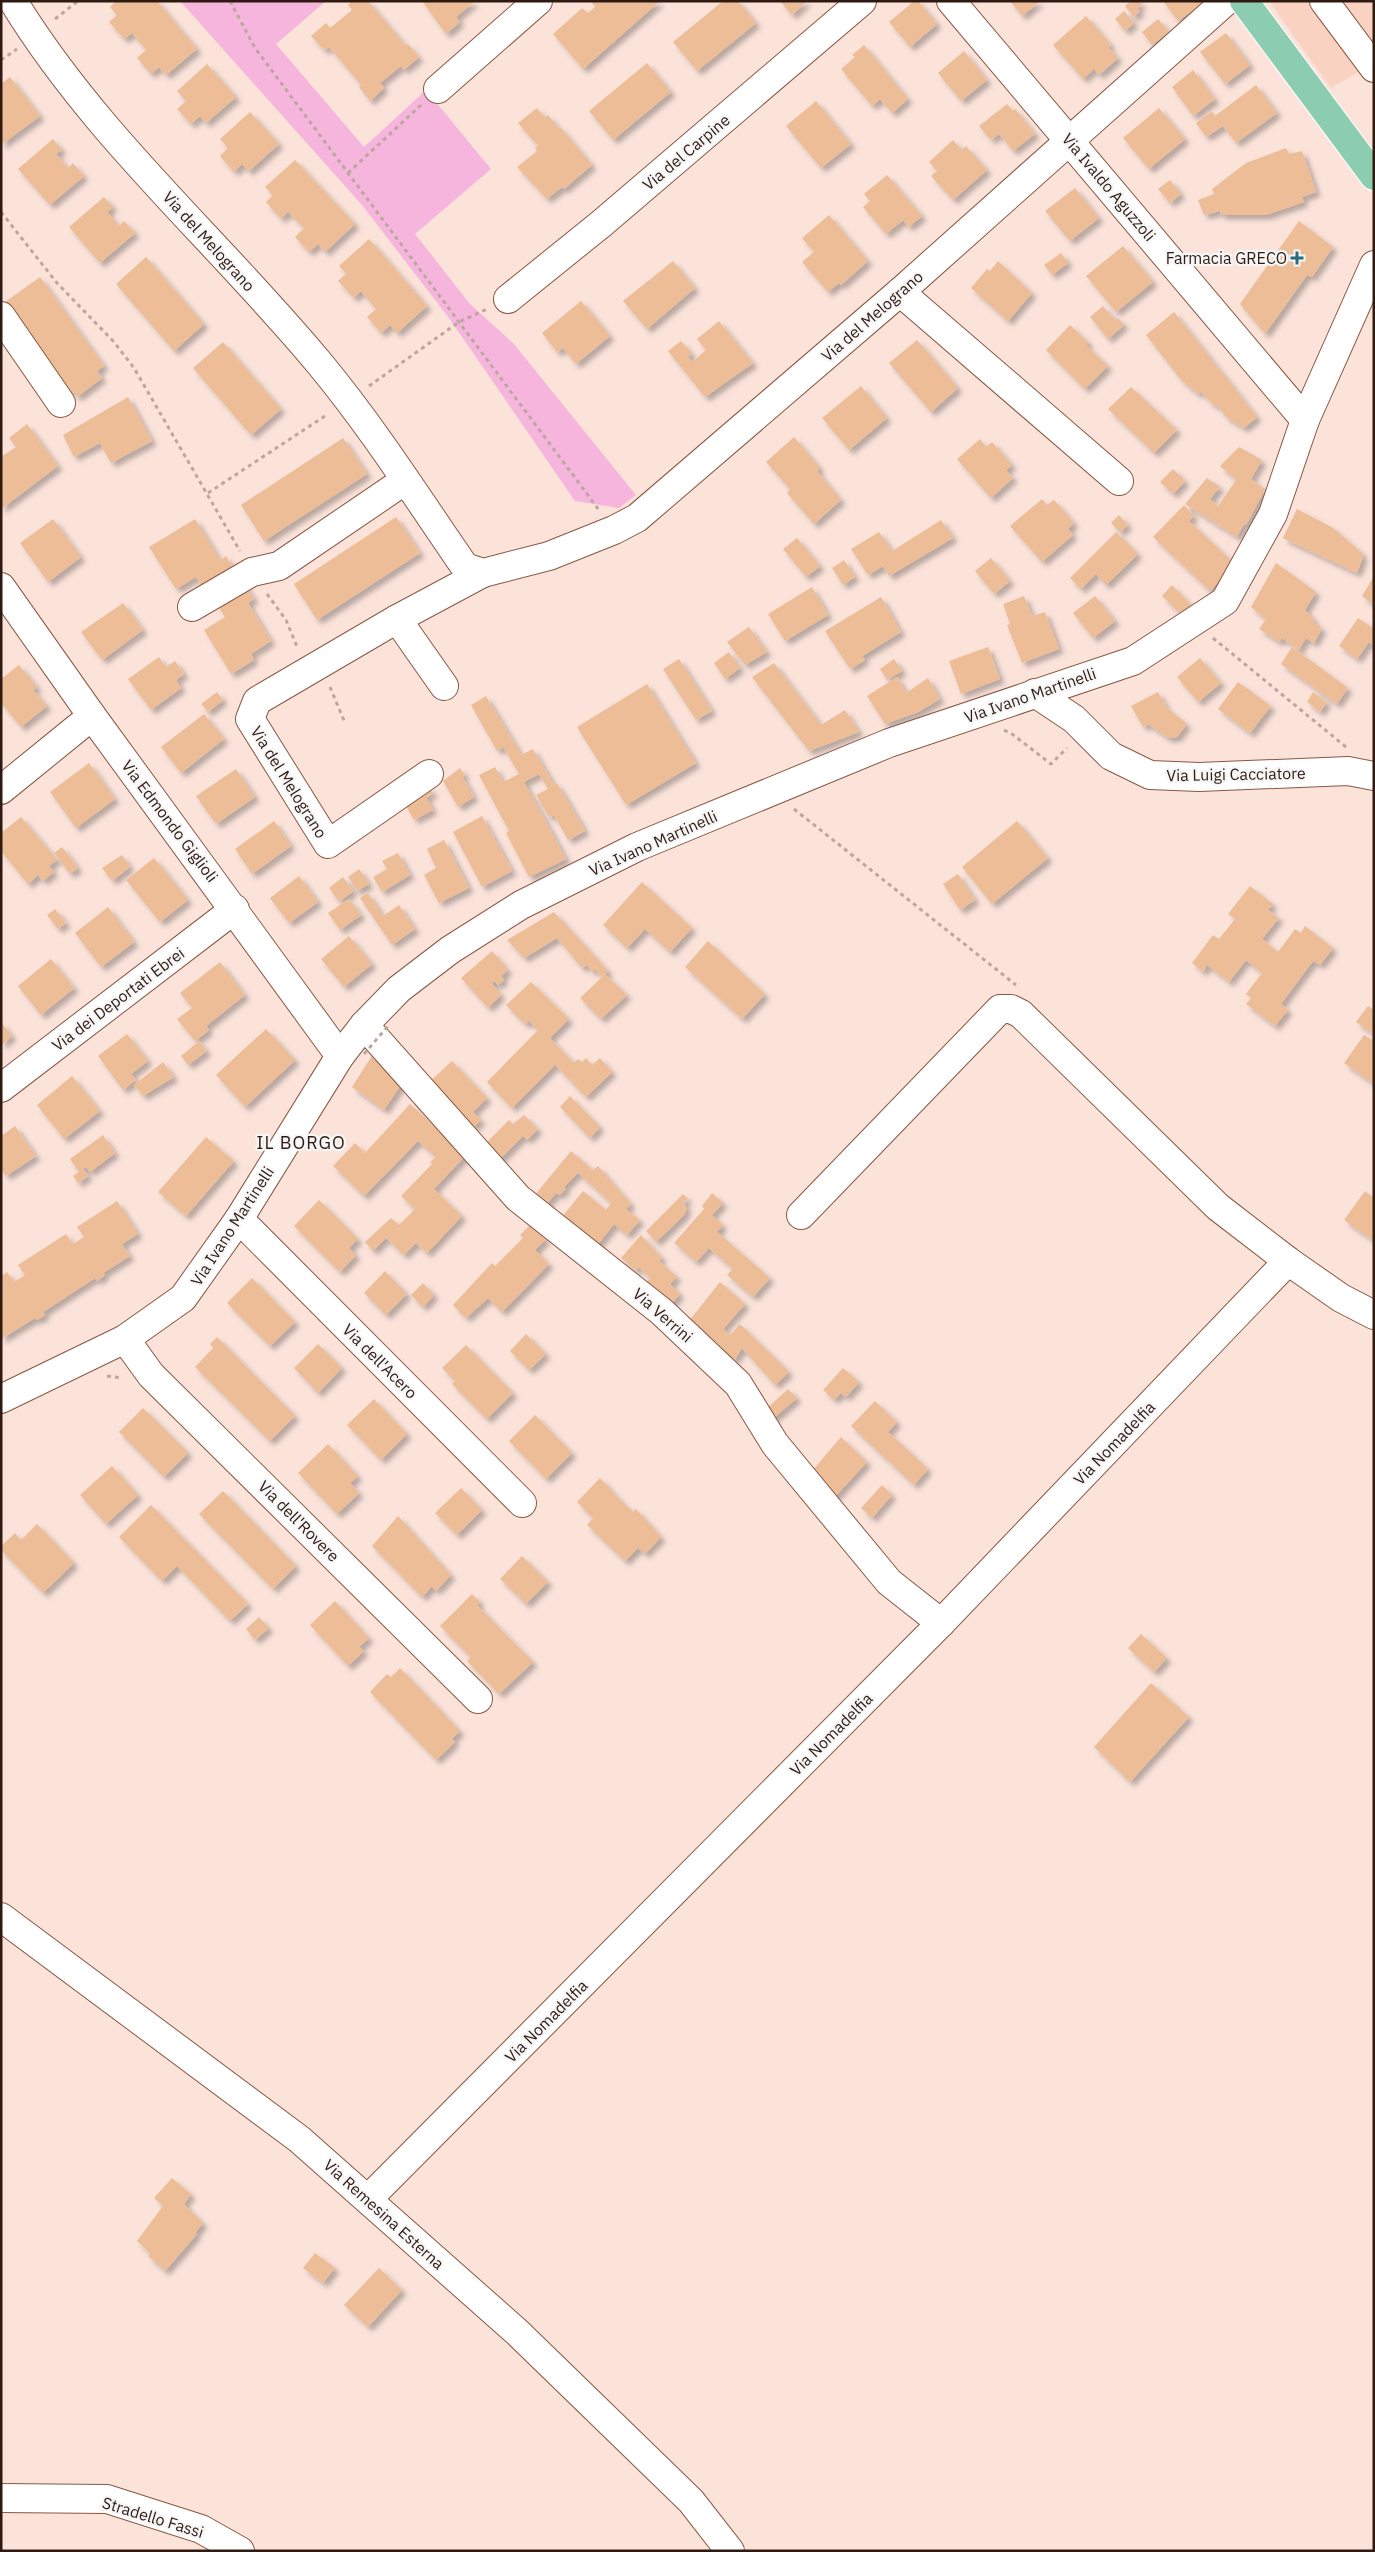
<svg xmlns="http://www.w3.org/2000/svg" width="1375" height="2552" viewBox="0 0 1375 2552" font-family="'IBM Plex Sans',sans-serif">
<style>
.built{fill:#fad2c2}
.green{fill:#f6b5dd}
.building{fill:#ecbd97;filter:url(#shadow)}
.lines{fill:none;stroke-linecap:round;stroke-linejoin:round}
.minor-casing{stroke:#895743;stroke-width:30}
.major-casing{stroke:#fff;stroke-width:30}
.path{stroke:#bda69d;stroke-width:3;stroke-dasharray:4 4;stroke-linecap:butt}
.minor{stroke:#fff;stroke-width:28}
.major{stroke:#8ccdb2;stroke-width:28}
.path-bridge{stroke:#bda69d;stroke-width:3;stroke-dasharray:4 4;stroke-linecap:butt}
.poi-dot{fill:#2a6b7f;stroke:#f6f6f6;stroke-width:2}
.labels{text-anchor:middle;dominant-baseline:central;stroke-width:4.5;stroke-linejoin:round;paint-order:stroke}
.street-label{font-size:16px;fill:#2f1a12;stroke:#f6f6f6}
.poi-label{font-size:16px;fill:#2f1a12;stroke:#f6f6f6;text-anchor:end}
.neighbourhood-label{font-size:18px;letter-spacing:1px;fill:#2f1a12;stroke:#f6f6f6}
</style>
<defs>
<filter id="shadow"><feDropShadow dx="4.5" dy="4.5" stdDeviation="2.5" flood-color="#0004"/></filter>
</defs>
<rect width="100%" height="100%" fill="#fbe3da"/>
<!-- built -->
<polygon class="built" points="1269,1 1374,1 1374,63 1331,88"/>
<!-- green -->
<polygon class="green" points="180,1 326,1 276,44 364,147 426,90 491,169 415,234 470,304 513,343 636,495 619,508 575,501 449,318 362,205"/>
<!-- building -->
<g class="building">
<polygon points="116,1 157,1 197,49 166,75 159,67 151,74 137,58 146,50 132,33 124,39 109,22 117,15 110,7"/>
<polygon points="352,1 368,1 406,46 408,44 419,57 404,70 401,66 380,83 384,88 370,101 359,87 361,85 329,47 324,50 311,36 326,23 330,28 352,10 348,5"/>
<polygon points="422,1 475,1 456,17 460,22 446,34"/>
<polygon points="594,1 660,1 583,69 553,34 582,8 588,13 595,7 592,3"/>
<polygon points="723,1 738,1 756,23 697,71 673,42"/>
<polygon points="780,1 807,1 792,15"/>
<polygon points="914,1 918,1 937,24 910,47 889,22"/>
<polygon points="1010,1 1040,1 1022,16"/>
<polygon points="1131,1 1139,1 1142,4 1137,8 1140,11 1134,17 1125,6"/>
<polygon points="1163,1 1201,1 1202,3 1178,21"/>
<polygon points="1124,11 1134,23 1125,31 1115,19"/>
<polygon points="1086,16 1111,45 1108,47 1118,58 1099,75 1094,69 1083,79 1053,45"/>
<polygon points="1158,19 1169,32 1152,45 1142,32"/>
<polygon points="1226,33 1250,65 1225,84 1200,52"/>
<polygon points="864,45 908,99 892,113 880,99 872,106 841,69 855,57 852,55"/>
<polygon points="964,51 987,80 961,101 938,73"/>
<polygon points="647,63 671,92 613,140 589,111"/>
<polygon points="207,64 236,97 206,123 200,116 191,124 177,109 186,101 177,91"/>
<polygon points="1193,70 1215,99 1193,116 1172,87"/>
<polygon points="10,77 40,116 1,145 1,84"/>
<polygon points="1256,85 1277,113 1236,143 1223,126 1206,137 1196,123 1212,111 1215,116"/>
<polygon points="816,101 851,144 821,168 786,126"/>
<polygon points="1007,104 1013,111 1015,109 1035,134 1013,151 999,134 991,140 979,126"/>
<polygon points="537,108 545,118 548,115 558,128 560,127 592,165 564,189 562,187 547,199 517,167 537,151 535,148 538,146 518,123"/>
<polygon points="1159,108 1185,139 1149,169 1123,138"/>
<polygon points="250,112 279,144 249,171 242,164 234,172 220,156 228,148 220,139"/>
<polygon points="53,139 62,150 56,154 68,168 73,163 84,176 50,205 18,169"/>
<polygon points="953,140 962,150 966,146 987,170 953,200 931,176 937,171 929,162"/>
<polygon points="1286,148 1289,154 1302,151 1316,192 1302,197 1304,202 1266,215 1221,215 1220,211 1204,215 1198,200 1214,194 1212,189 1246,163"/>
<polygon points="295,160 355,224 325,252 318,244 309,252 295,237 304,228 288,212 281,219 266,202 273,195 265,187"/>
<polygon points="887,175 922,216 909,227 903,220 886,234 863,207 870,201 864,194"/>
<polygon points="1170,180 1181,194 1170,203 1158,189"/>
<polygon points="1075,188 1099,218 1070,241 1045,211"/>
<polygon points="104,197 113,207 107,212 119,226 124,221 135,233 100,263 69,227"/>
<polygon points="829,215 868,261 841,285 839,283 828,292 802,262 814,252 802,238"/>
<polygon points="1299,221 1333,247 1312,277 1307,275 1265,334 1240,304"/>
<polygon points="369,239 427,306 397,333 390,325 381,333 367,317 376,309 361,291 354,298 338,281 346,274 339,266"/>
<polygon points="1123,246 1153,282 1116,312 1086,276"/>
<polygon points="1061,253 1068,263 1052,275 1044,265"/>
<polygon points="146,257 204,324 174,351 116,284"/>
<polygon points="673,261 695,288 647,329 623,301"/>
<polygon points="998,261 1032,293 1008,321 971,288 987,269 990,271"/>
<polygon points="40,277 104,366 97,371 102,378 77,397 72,390 69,392 5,302"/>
<polygon points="581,301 610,336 576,364 563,348 557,352 542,333"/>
<polygon points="1103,306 1115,320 1118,318 1124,325 1108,339 1090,317"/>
<polygon points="1174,312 1257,417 1244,428 1226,417 1216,404 1214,406 1201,392 1198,394 1182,381 1146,335"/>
<polygon points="719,321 753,363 705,397 668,351 681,341 692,354 688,357 692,362 706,350 697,339"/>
<polygon points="1070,325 1089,343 1086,345 1108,366 1085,389 1046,350"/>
<polygon points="917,340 958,388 931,412 889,363"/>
<polygon points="223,342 281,409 251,435 193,368"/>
<polygon points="861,386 887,418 849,450 822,418"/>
<polygon points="1131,387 1177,430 1154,453 1108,409"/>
<polygon points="128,397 152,441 111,463 100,443 74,457 63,435"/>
<polygon points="27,424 58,466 1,509 1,457 16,447 9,438"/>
<polygon points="794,437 820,468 817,471 841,500 814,524 787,493 790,489 766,462"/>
<polygon points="343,438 367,474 264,541 241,505"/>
<polygon points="980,439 986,447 992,442 1012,465 1006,470 1013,478 991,498 957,459"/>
<polygon points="1239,447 1262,460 1251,479 1265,489 1246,525 1244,524 1237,537 1185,504 1207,478 1220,487 1210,499 1218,506 1236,480 1220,466"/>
<polygon points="1173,469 1185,481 1173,494 1160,482"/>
<polygon points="1042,499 1047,505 1054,500 1074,523 1068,529 1073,535 1042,562 1010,526"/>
<polygon points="1184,505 1194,516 1189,521 1234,563 1210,591 1153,537"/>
<polygon points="1297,509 1333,528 1361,552 1363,557 1357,573 1283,538"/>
<polygon points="1119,515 1128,525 1120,532 1111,523"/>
<polygon points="396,517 420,553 317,620 294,584"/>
<polygon points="53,519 81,557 48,582 20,543"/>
<polygon points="195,519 220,560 226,556 236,573 205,592 196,577 176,589 149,547"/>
<polygon points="941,520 953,538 889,576 883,566 868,575 851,549 879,532 892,551"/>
<polygon points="1116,532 1138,554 1106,585 1096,574 1081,589 1070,578"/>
<polygon points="797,538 820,566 806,577 783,549"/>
<polygon points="991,558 1010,581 994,594 975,571"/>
<polygon points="844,560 855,577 843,585 832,568"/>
<polygon points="1276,563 1316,592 1305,610 1314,619 1313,622 1322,628 1314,643 1306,638 1299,650 1282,638 1279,642 1259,629 1266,619 1251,607"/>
<polygon points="1374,576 1374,605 1362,596"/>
<polygon points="244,583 254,599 248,603 271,641 251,654 254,660 231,674 204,630 225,617 215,600"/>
<polygon points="1172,585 1195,609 1182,615 1162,596"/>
<polygon points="812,587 828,615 785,641 768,614"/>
<polygon points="1024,596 1032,616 1045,612 1059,649 1022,663 1007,625 1010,624 1003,604"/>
<polygon points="1095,596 1115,621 1093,638 1073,613"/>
<polygon points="881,597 901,632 862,656 865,660 850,669 825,631"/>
<polygon points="123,603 143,630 102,660 81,632"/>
<polygon points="1358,618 1374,629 1374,646 1369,642 1357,659 1339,646"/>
<polygon points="749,627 767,652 745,665 727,642"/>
<polygon points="988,647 1000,679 961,694 949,661"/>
<polygon points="1292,647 1348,688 1337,704 1281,664"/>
<polygon points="729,652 740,668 725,679 714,663"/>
<polygon points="159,657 166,667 175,661 184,674 176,680 181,688 151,710 128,679"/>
<polygon points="1200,658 1221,683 1198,702 1177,677"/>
<polygon points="679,659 712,711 696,720 663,669"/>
<polygon points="894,659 902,671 887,680 880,669"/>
<polygon points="774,663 821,725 845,710 859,732 809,751 752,677"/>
<polygon points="19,665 37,687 33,690 47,706 21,727 1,703 1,679"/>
<polygon points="897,677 906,693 928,678 940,699 918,712 885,724 867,696"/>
<polygon points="1238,682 1271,706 1250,733 1218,709"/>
<polygon points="647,684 696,763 626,805 577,727"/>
<polygon points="217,692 223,700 208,712 201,704"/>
<polygon points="1158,692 1167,708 1187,724 1177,737 1168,738 1148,724 1143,727 1131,706"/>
<polygon points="1313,692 1327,702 1320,712 1307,702"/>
<polygon points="486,696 521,755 533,749 554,785 557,783 585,831 568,840 554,815 549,817 536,795 548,789 539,774 524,782 566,859 529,877 506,833 509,831 479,775 495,767 503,782 519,774 503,747 497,751 471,705"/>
<polygon points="204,714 224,739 181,773 161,747"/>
<polygon points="89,763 115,799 76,828 50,792"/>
<polygon points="460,768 465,775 462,776 474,797 458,807 443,781"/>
<polygon points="236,769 255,797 216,824 196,796"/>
<polygon points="429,787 433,793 426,797 433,810 414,820 404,802"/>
<polygon points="482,816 512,871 482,887 453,832"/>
<polygon points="21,817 57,860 49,866 54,872 43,881 38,875 28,884 1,851 1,833"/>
<polygon points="274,821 291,846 252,874 235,849"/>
<polygon points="1017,821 1048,858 992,904 962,867"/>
<polygon points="444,840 469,888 439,903 424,875 436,868 427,849"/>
<polygon points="62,847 78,868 70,874 54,853"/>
<polygon points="398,853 410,875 382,892 373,877 387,869 382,861"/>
<polygon points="122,855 130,867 112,881 102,868"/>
<polygon points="154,858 188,900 160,922 126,880"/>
<polygon points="359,869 369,884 357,891 348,877"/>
<polygon points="958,874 975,900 960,910 943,884"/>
<polygon points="299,876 318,902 289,923 270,898"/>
<polygon points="343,877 353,891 339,902 329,888"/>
<polygon points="642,882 692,928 670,952 645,929 627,948 603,925"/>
<polygon points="1250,886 1273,904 1268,910 1279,918 1262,939 1278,952 1295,929 1301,933 1305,926 1333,948 1320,965 1313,961 1281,1004 1288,1010 1275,1026 1246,1004 1251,998 1246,994 1262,973 1246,960 1229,982 1207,965 1203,972 1192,963 1213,935 1219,939 1235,919 1228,914"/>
<polygon points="368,893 383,916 399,905 415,929 392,945 360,898"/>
<polygon points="349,899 361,915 340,930 328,913"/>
<polygon points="108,907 134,942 101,967 75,933"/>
<polygon points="55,909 66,923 58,929 47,915"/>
<polygon points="554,912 608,971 605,974 627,995 601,1019 580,998 602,977 595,969 592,972 587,965 582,968 557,938 524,958 507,940"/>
<polygon points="349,936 372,964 344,987 321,959"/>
<polygon points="708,941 765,994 742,1019 685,967"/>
<polygon points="492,951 508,970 501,976 504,980 498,985 494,981 492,984 501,995 488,1008 461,978"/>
<polygon points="51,959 74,988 41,1015 18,986"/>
<polygon points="220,962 245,995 206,1026 209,1030 195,1041 177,1019 192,1008 180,993"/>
<polygon points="531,982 569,1019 550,1038 574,1063 578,1059 582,1062 586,1058 592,1065 600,1058 612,1072 586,1097 555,1065 512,1108 487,1082 538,1030 529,1021 525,1024 506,1005"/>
<polygon points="1368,1006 1374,1010 1372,1033 1356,1022"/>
<polygon points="1,1022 12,1036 1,1045"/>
<polygon points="266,1029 295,1060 245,1107 216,1075"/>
<polygon points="127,1034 148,1061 131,1074 136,1080 123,1090 98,1056"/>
<polygon points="1364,1035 1374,1041 1374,1084 1344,1063"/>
<polygon points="199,1041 207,1051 188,1065 181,1056"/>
<polygon points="375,1051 403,1082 384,1110 352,1087"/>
<polygon points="452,1061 487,1098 473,1112 481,1120 473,1128 426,1085"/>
<polygon points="163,1062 174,1077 143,1096 134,1085"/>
<polygon points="72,1076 100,1111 64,1139 37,1105"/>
<polygon points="570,1096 600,1127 590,1138 560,1107"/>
<polygon points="410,1104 466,1155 434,1189 462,1216 427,1253 416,1243 404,1255 386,1238 373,1251 365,1242 391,1218 399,1225 415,1209 401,1196 432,1164 430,1162 436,1157 418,1141 364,1196 333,1166 355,1143 365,1153"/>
<polygon points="524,1115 538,1129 527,1140 523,1136 498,1161 483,1146 509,1120 513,1124"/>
<polygon points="15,1126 36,1156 6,1176 1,1169 1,1136"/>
<polygon points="103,1135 115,1153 90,1172 86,1167 83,1169 88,1176 78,1183 73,1176 79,1172 70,1159"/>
<polygon points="206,1137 234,1161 186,1216 158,1192"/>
<polygon points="571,1151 593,1170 598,1166 631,1204 626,1209 640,1220 627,1235 614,1224 596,1247 561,1218 583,1191 606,1210 611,1203 578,1173 564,1187 566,1189 559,1195 556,1193 546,1205 534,1196"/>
<polygon points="1365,1191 1374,1198 1374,1241 1344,1220"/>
<polygon points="712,1193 723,1203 712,1215 723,1225 717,1232 770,1278 753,1297 727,1275 733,1269 709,1248 696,1262 674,1243 704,1209 702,1206"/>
<polygon points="683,1194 688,1199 683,1203 687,1208 684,1215 656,1242 646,1231"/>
<polygon points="319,1200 358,1239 349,1248 356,1255 340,1272 294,1226"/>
<polygon points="117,1201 138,1234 122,1244 130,1256 103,1273 105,1275 97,1281 95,1278 43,1312 45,1315 37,1320 35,1318 1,1339 1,1276 7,1272 14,1282 25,1275 18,1265 66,1234 73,1244 84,1237 77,1227"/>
<polygon points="531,1224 546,1239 535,1250 549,1264 502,1312 488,1298 466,1318 453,1305 492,1263 495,1266 523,1238 520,1235"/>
<polygon points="641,1235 662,1258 659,1261 677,1277 670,1284 680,1294 669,1306 645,1284 650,1278 638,1267 636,1271 621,1258"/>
<polygon points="385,1271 407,1294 386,1315 364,1293"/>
<polygon points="252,1278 295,1322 270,1346 227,1303"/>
<polygon points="720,1282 745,1304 723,1329 730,1335 740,1324 789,1372 775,1385 742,1348 734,1361 689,1321"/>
<polygon points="423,1283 434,1295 423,1307 411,1295"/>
<polygon points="526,1334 546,1354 529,1370 510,1351"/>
<polygon points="217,1337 295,1416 270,1441 195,1367 213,1348 210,1344"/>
<polygon points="318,1344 342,1368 318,1393 294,1368"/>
<polygon points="466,1345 513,1393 487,1419 452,1384 455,1381 442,1368"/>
<polygon points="843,1368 859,1382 846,1397 841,1393 834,1400 823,1390"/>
<polygon points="788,1389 797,1398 769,1422 764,1411"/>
<polygon points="374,1399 407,1434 381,1460 347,1425"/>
<polygon points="875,1401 897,1422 888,1432 928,1469 914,1485 851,1426"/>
<polygon points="143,1408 188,1453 164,1477 119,1432"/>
<polygon points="535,1415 572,1453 546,1479 509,1441"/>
<polygon points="841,1437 867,1462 831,1501 806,1478"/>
<polygon points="328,1444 358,1476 350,1483 359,1493 337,1514 298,1473"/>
<polygon points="112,1466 138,1495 106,1524 80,1495"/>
<polygon points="600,1478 622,1502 633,1512 636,1509 661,1537 645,1554 638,1548 625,1561 587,1525 593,1518 577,1502"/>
<polygon points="882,1485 892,1495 872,1518 861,1508"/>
<polygon points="461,1488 482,1510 457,1535 435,1513"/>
<polygon points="223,1491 296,1566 273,1589 199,1514"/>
<polygon points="151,1505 248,1604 230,1621 177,1566 162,1581 119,1537"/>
<polygon points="398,1516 451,1575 436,1591 432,1586 422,1597 372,1546"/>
<polygon points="37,1524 74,1563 43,1593 1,1550 1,1546 15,1533 21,1540"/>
<polygon points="522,1556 548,1582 526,1604 500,1579"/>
<polygon points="472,1594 480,1602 477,1605 533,1662 499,1694 467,1661 471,1657 440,1626"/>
<polygon points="335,1601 369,1638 359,1647 364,1651 348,1666 310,1625"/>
<polygon points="259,1617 269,1628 255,1640 246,1629"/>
<polygon points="1141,1634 1167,1658 1154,1672 1128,1648"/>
<polygon points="400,1668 460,1731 452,1739 455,1742 436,1760 370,1692 387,1674 391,1677"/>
<polygon points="1151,1683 1189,1717 1130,1782 1094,1747"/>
<polygon points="172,2178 191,2194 184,2204 203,2223 195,2233 197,2234 165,2271 148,2256 150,2253 137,2241 163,2206 154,2198"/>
<polygon points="315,2253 335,2268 323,2283 303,2268"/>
<polygon points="379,2268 402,2290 368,2327 344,2305"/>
</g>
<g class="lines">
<!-- minor casing -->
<g class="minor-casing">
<g id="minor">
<path d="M13,1C96,137 219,242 320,364C373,428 418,499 465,567L483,573L549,556L614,530L637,518L900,292L1226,1"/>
<polyline points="951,1 1305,420"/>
<polyline points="1324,1 1374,68"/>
<polyline points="438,89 538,1"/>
<polyline points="900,292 1119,481"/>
<polyline points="508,299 601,224 862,1"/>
<polyline points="1,316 61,403"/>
<polyline points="1,587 92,716 340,1056"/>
<polyline points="192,607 252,572 279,566 404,481"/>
<polyline points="397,619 444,686"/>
<polyline points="1035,693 1074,719 1111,756 1150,775 1199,777 1348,771 1374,776"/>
<polyline points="429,774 328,844 250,719 257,701 397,619 483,573"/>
<polyline points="1,790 92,716"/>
<polyline points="364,1025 518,1198 662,1312 738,1384 775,1444 889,1582 941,1623"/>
<polyline points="1,1088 235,909"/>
<polyline points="801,1215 1000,1009 1011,1009 1021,1014 1218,1207 1288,1261 1341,1298 1374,1315"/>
<polyline points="239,1219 522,1503"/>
<polyline points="125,1339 151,1375 478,1699"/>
<polyline points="1,1399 125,1339 183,1298 239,1219 340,1056 364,1025 399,989 450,950 521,905 637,847 889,743 1133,661 1225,601 1273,514 1305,420 1374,265"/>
<polyline points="1,1917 299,2139 517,2332 691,2501 730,2551"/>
<polyline points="368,2199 941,1623 1288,1261"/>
<polyline points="1,2498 107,2499 201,2529 240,2551"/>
</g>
</g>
<!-- major casing -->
<g class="major-casing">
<polyline id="major" points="1244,1 1374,176"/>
</g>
<!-- path -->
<g class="path">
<polyline points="230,1 255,48 599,510"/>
<polyline points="55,19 78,1"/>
<polyline points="1,60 17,49"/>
<polyline points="348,173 421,105"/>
<polyline points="1,212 57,283 114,342 134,368 240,551"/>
<polyline points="369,386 459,322 487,309"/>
<polyline points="208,493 328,414"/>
<polyline points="267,594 286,620 298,649"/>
<polyline points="1213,638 1346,747"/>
<polyline points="330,687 345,723"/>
<polyline points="1004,730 1012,734 1051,764 1067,748"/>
<polyline points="794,809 1016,985"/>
<polyline points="107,1376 123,1378"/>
</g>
<!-- minor -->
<use href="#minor" class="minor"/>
<!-- major -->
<use href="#major" class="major"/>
<!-- path-bridge -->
<polyline class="path-bridge" points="364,1054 389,1025"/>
</g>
<!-- markers -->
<path class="poi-dot" d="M1294.5 250.5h5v5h5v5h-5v5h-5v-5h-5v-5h5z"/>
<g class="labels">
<!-- street labels -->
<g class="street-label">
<text transform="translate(686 152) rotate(-40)">Via del Carpine</text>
<text transform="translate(1109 187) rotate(50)">Via Ivaldo Aguzzoli</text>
<text transform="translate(209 241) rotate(48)">Via del Melograno</text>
<text transform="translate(872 316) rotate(-41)">Via del Melograno</text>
<text transform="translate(1030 695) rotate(-19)">Via Ivano Martinelli</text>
<text transform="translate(1236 774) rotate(-1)">Via Luigi Cacciatore</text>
<text transform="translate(289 782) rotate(58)">Via del Melograno</text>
<text transform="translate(170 821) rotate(53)">Via Edmondo Giglioli</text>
<text transform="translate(653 843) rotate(-24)">Via Ivano Martinelli</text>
<text transform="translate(118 999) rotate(-37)">Via dei Deportati Ebrei</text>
<text transform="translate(232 1226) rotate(-57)">Via Ivano Martinelli</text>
<text transform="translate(663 1315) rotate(41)">Via Verrini</text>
<text transform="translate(380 1361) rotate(45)">Via dell'Acero</text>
<text transform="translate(1114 1443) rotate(-46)">Via Nomadelfia</text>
<text transform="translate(299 1521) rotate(45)">Via dell'Rovere</text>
<text transform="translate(831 1734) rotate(-45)">Via Nomadelfia</text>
<text transform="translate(546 2021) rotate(-45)">Via Nomadelfia</text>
<text transform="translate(384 2214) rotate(42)">Via Remesina Esterna</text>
<text transform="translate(153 2517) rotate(17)">Stradello Fassi</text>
</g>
<!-- poi labels -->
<g class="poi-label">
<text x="1287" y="258">Farmacia GRECO</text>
</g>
<!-- neighbourhood labels -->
<g class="neighbourhood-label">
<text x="301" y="1142">IL BORGO</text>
</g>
</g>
<!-- border -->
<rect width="1375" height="2552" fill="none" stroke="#2f1a12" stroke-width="5"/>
</svg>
